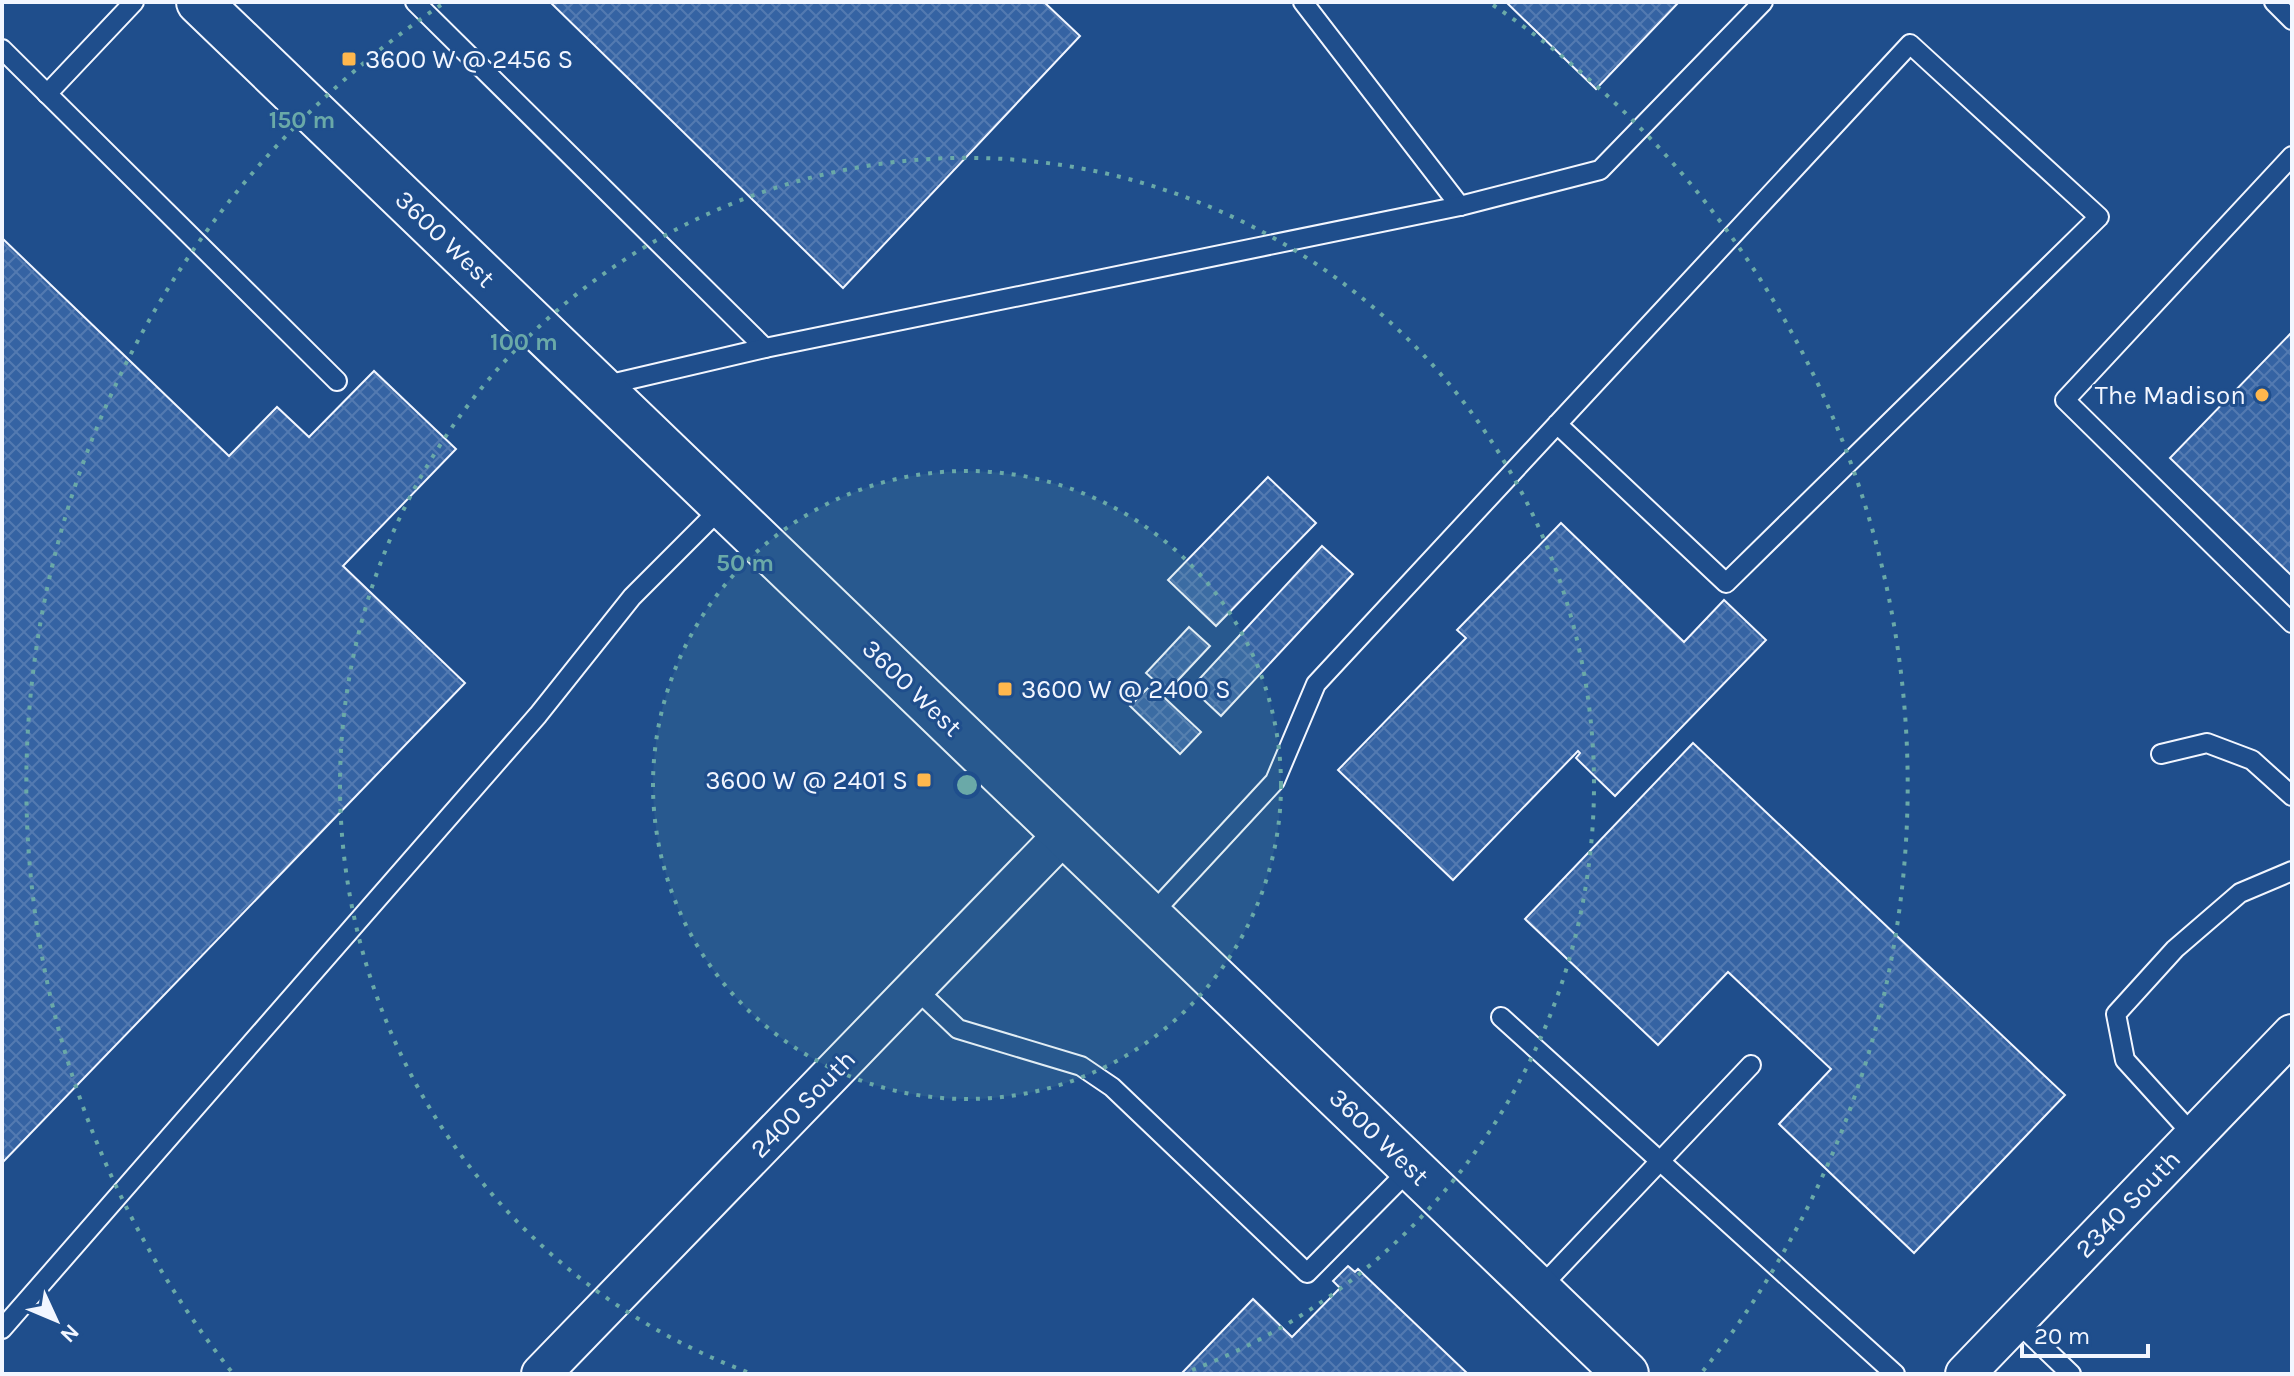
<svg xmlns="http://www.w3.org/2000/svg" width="2294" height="1376" viewBox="0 0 2294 1376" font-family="Karla,sans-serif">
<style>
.building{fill:url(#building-cross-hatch);stroke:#f2f6ff;stroke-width:2}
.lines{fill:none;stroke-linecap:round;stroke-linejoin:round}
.lane-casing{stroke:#f2f6ff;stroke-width:22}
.street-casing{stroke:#f2f6ff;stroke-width:42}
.secondary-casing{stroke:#f2f6ff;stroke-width:48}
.lane{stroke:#1f4e8c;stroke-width:18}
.street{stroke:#1f4e8c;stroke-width:38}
.secondary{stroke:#1f4e8c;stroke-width:44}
.ring{fill:none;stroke:#6aa9a8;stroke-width:4;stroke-dasharray:4 8}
.poi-dot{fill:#ffb74d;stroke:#1f4e8c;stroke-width:3}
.labels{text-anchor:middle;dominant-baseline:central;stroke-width:6;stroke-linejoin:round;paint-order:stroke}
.poi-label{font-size:26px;fill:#f2f6ff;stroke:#1f4e8c;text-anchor:start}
.street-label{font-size:26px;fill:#f2f6ff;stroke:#1f4e8c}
.centre{fill:#6aa9a8;stroke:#1f4e8c;stroke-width:4}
.ring-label{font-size:24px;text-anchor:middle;font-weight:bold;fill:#6aa9a8;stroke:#1f4e8c;stroke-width:6;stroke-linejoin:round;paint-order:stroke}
</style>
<defs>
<pattern id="building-cross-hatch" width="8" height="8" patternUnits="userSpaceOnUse" patternTransform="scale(2)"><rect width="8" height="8" fill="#3563a3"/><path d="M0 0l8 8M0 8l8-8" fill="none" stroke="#537ab1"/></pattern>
</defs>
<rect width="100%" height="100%" fill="#1f4e8c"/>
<!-- building -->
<g class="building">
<polygon points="550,2 1044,2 1080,36 843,288"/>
<polygon points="1506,2 1679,2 1596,89"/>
<polygon points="2,238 229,456 277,407 309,437 374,371 456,449 343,566 465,683 2,1163"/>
<polygon points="2292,332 2292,576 2170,458"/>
<polygon points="1268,477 1316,523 1216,626 1168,580"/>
<polygon points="1561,523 1684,642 1724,600 1766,640 1615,796 1576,758 1580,753 1578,751 1453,880 1338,770 1466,638 1457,630"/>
<polygon points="1322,546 1353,574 1221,716 1191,688"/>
<polygon points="1189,627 1210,646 1167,692 1146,673"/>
<polygon points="1151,685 1201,732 1180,754 1130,706"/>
<polygon points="1693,743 2065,1095 1914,1253 1779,1124 1831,1069 1728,972 1658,1045 1525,919"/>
<polygon points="1348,1266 1355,1272 1358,1269 1468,1374 1181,1374 1253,1299 1292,1337 1340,1288 1333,1281"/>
</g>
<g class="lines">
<!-- lane casing -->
<g class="lane-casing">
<g id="lane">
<polyline points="415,2 765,348"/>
<polyline points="1303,2 1460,206"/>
<polyline points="2274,2 2292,20"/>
<polyline points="2,49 337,381"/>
<polyline points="47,94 134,2"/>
<polyline points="2292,156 2065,400 2292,623"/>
<polyline points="602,386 765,348 1460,206 1600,170 1763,2"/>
<polyline points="2161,754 2207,743 2252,760 2292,796"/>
<polyline points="1150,916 1275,781 1316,684 1910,44 2099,217 1726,583 1557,424"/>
<polyline points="915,988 958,1029 1081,1066 1112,1087 1307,1273 1411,1168"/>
<polyline points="1501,1017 1895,1374"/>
<polyline points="2194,1136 2125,1060 2116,1014 2175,949 2240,893 2292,871"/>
<polyline points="1538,1290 1751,1065"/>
<polyline points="2016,1321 2071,1374"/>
<polyline points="2,1329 538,715 632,597 723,506"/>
</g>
</g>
<!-- street casing -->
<g class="street-casing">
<g id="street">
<polyline points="541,1374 1064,834"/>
<polyline points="1965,1374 2292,1034"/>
</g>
</g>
<!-- secondary casing -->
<g class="secondary-casing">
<polyline id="secondary" points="199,2 1626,1374"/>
</g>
<!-- lane -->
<use href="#lane" class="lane"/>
<!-- street -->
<use href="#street" class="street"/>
<!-- secondary -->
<use href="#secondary" class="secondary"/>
</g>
<!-- distance rings -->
<circle cx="967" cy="785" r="314" fill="#6aa9a8" fill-opacity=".12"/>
<g class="ring">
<circle cx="967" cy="785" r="314"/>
<path d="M747 1372A627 627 0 1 1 1187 1372"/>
<path d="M231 1371A941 941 0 0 1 441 5M1493 5A941 941 0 0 1 1703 1371"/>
</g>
<!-- markers -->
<g class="poi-dot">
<rect x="341" y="51" width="16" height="16" rx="4"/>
<circle cx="2262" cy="395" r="8"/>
<rect x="997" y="681" width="16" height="16" rx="4"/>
<rect x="916" y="772" width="16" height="16" rx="4"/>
</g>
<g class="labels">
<!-- poi labels -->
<g class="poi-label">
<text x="365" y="59">3600 W @ 2456 S</text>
<text x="2246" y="395" text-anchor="end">The Madison</text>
<text x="1021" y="689">3600 W @ 2400 S</text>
<text x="908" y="780" text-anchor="end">3600 W @ 2401 S</text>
</g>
<!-- street labels -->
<g class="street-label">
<text transform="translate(445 239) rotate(44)">3600 West</text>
<text transform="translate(912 688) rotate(44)">3600 West</text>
<text transform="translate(803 1104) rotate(-46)">2400 South</text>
<text transform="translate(1379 1137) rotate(44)">3600 West</text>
<text transform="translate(2128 1204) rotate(-46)">2340 South</text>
</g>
</g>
<circle cx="967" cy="785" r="12" class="centre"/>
<g class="ring-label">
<text x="302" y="128">150 m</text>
<text x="524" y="350">100 m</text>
<text x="745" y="571">50 m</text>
</g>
<!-- border -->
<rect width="2294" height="1376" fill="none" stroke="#f2f6ff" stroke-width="8"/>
<!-- north arrow -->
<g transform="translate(56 1320) rotate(134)" stroke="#1f4e8c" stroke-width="6" paint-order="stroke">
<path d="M0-6L14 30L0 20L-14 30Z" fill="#f2f6ff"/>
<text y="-12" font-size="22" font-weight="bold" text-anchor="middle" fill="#f2f6ff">N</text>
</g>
<!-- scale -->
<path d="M2022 1344v12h126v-12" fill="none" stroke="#f2f6ff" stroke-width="4"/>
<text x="2034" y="1344" font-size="24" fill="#f2f6ff" stroke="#1f4e8c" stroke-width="6" paint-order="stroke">20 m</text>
</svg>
